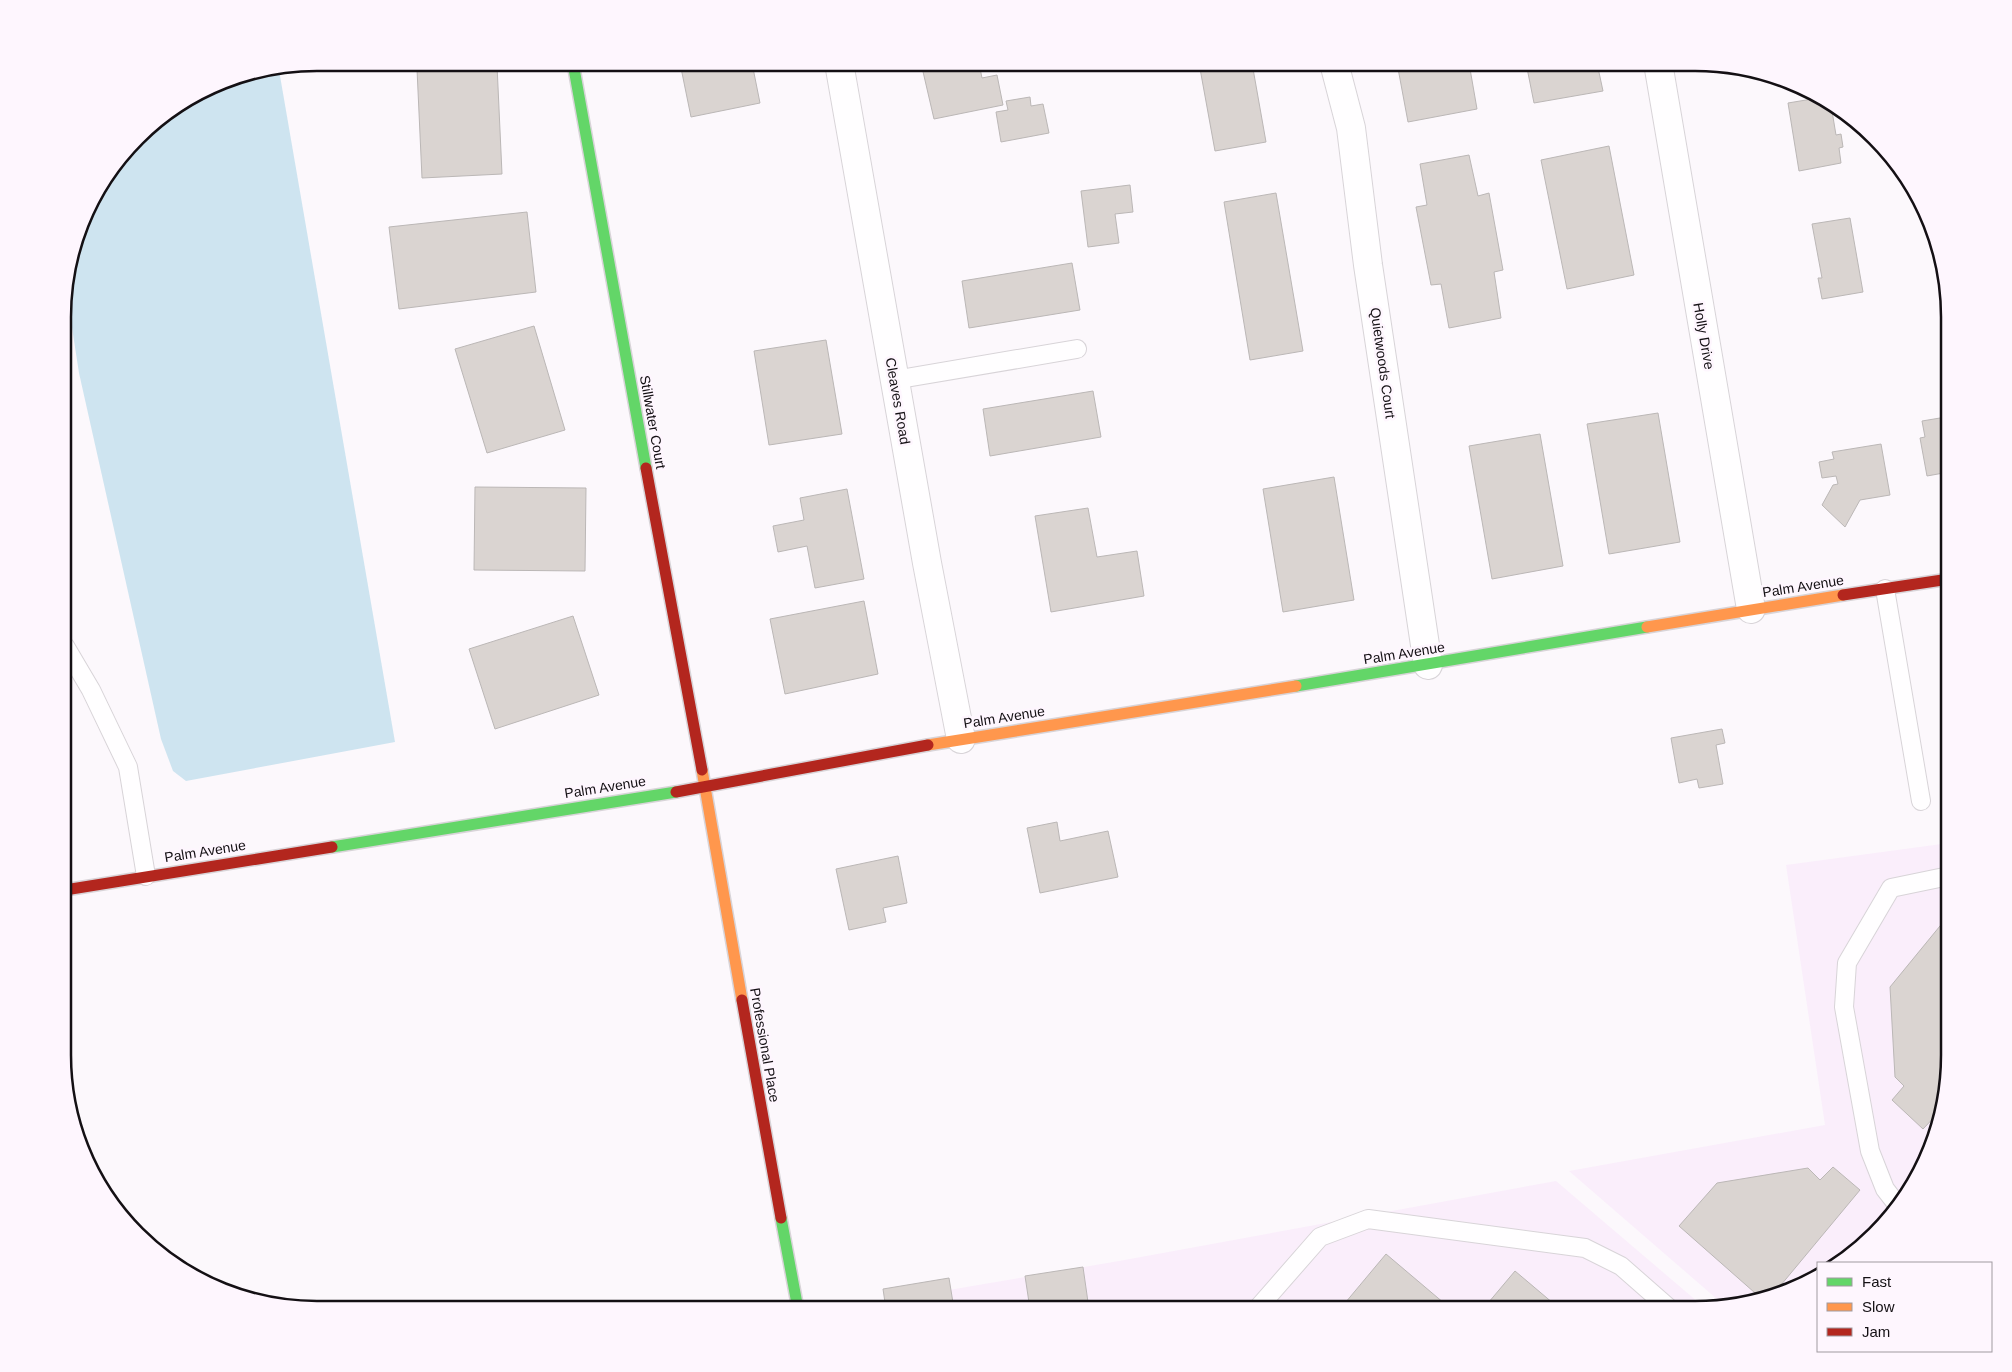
<svg xmlns="http://www.w3.org/2000/svg" width="2012" height="1372" viewBox="0 0 2012 1372" font-family="Helvetica,sans-serif">
<style>
.built{fill:#faeefb}
.water{fill:#cee4f0}
.building{fill:#dad4d1;stroke:#bbb7b6}
.lines{fill:none;stroke-linecap:round;stroke-linejoin:round}
.lane-casing{stroke:#d8d4d8;stroke-width:20}
.street-casing{stroke:#d8d4d8;stroke-width:30}
.fast-casing{stroke:#d8d4d8;stroke-width:14}
.slow-casing{stroke:#d8d4d8;stroke-width:14}
.jam-casing{stroke:#d8d4d8;stroke-width:14}
.lane{stroke:#fffeff;stroke-width:18}
.street{stroke:#fffeff;stroke-width:28}
.fast{stroke:#63d668;stroke-width:11}
.slow{stroke:#ff974d;stroke-width:11}
.jam{stroke:#b3261e;stroke-width:11}
.labels{text-anchor:middle;dominant-baseline:central;stroke-width:5;stroke-linejoin:round;paint-order:stroke}
.street-label{font-size:14px;fill:#141014;stroke:#fef6fe}
.rim{fill:none;stroke:#141014;stroke-width:2.5}
</style>
<rect width="100%" height="100%" fill="#fcf8fc"/>
<!-- built -->
<g class="built">
<polygon points="1949,843 1949,1071 1936,1137 1897,1210 1863,1246 1837,1263 1818,1263 1818,1276 1808,1283 1760,1301 1725,1306 1569,1171 1825,1125 1786,865"/>
<polygon points="1556,1181 1705,1308 837,1309 1119,1261"/>
</g>
<!-- water -->
<polygon class="water" points="279,70 395,742 186,781 173,771 161,739 79,373 65,282 89,204 149,126 220,82"/>
<!-- building -->
<g class="building">
<polygon points="680,63 752,63 760,103 691,117"/>
<polygon points="921,63 979,63 982,78 997,75 1003,105 934,119"/>
<polygon points="1199,63 1252,63 1266,142 1215,151"/>
<polygon points="1397,63 1469,63 1477,109 1408,122"/>
<polygon points="1526,63 1597,63 1603,91 1534,103"/>
<polygon points="497,65 502,174 422,178 417,69"/>
<polygon points="1030,97 1031,106 1043,104 1049,133 1001,142 996,112 1008,110 1006,101"/>
<polygon points="1818,98 1831,105 1836,135 1841,134 1843,147 1839,148 1841,163 1799,171 1788,103"/>
<polygon points="1609,146 1634,275 1567,289 1541,160"/>
<polygon points="1469,155 1478,196 1489,193 1503,270 1494,272 1501,318 1449,328 1441,284 1431,285 1416,207 1427,205 1420,164"/>
<polygon points="1130,185 1133,212 1115,214 1119,243 1088,247 1081,191"/>
<polygon points="1276,193 1303,351 1250,360 1224,202"/>
<polygon points="527,212 536,292 399,309 389,227"/>
<polygon points="1850,218 1863,292 1822,299 1818,278 1822,278 1812,224"/>
<polygon points="1072,263 1080,310 969,328 962,281"/>
<polygon points="534,326 565,430 487,453 455,349"/>
<polygon points="826,340 842,434 769,445 754,351"/>
<polygon points="1093,391 1101,437 990,456 983,409"/>
<polygon points="1658,413 1680,542 1609,554 1587,424"/>
<polygon points="1946,417 1949,434 1949,472 1927,476 1920,438 1925,437 1922,421"/>
<polygon points="1540,434 1563,566 1492,579 1469,446"/>
<polygon points="1881,444 1890,495 1860,500 1845,527 1822,505 1833,485 1838,484 1836,476 1822,478 1819,462 1834,459 1832,452"/>
<polygon points="1334,477 1354,600 1283,612 1263,489"/>
<polygon points="1943,480 1949,480 1949,500 1946,500"/>
<polygon points="475,487 586,488 585,571 474,570"/>
<polygon points="847,489 864,579 815,588 807,546 778,552 773,526 804,520 800,498"/>
<polygon points="1088,508 1097,557 1137,551 1144,596 1051,612 1035,516"/>
<polygon points="864,601 878,674 785,694 770,619"/>
<polygon points="573,616 599,695 495,729 469,649"/>
<polygon points="1722,729 1725,743 1716,745 1723,784 1699,788 1697,779 1679,783 1671,738"/>
<polygon points="1057,822 1060,841 1108,831 1118,877 1040,893 1027,828"/>
<polygon points="898,856 907,903 883,908 886,922 849,930 836,869"/>
<polygon points="1949,915 1949,1071 1942,1109 1923,1129 1892,1100 1904,1086 1895,1077 1890,987"/>
<polygon points="1833,1167 1860,1190 1771,1297 1763,1300 1679,1226 1717,1183 1808,1168 1820,1180"/>
<polygon points="1386,1254 1451,1309 1340,1309"/>
<polygon points="1083,1267 1089,1309 1030,1309 1025,1276"/>
<polygon points="1515,1271 1560,1309 1483,1309"/>
<polygon points="949,1278 954,1309 886,1309 883,1289"/>
</g>
<g class="lines">
<!-- lane casing -->
<g class="lane-casing">
<g id="lane">
<polyline points="894,380 1077,349"/>
<polyline points="1885,589 1921,801"/>
<polyline points="65,646 91,690 128,767 146,876"/>
<polyline points="1899,1207 1885,1189 1870,1151 1844,1007 1847,963 1891,888 1949,876"/>
<polyline points="1257,1309 1320,1237 1368,1219 1585,1248 1621,1266 1670,1309"/>
</g>
</g>
<!-- street casing -->
<g class="street-casing">
<g id="street">
<polyline points="839,63 927,563 961,739"/>
<polyline points="1334,63 1351,128 1368,265 1428,665"/>
<polyline points="1658,63 1751,609"/>
</g>
</g>
<!-- fast casing -->
<g class="fast-casing">
<g id="fast">
<polyline points="573,63 646,468"/>
<polyline points="1296,686 1647,627"/>
<polyline points="332,847 676,792"/>
<polyline points="781,1218 798,1309"/>
</g>
</g>
<!-- slow casing -->
<g class="slow-casing">
<g id="slow">
<polyline points="1647,627 1843,595"/>
<polyline points="928,745 1296,686"/>
<polyline points="702,770 742,1000"/>
</g>
</g>
<!-- jam casing -->
<g class="jam-casing">
<g id="jam">
<polyline points="646,468 702,770"/>
<polyline points="1843,595 1949,579"/>
<polyline points="676,792 928,745"/>
<polyline points="65,890 332,847"/>
<polyline points="742,1000 781,1218"/>
</g>
</g>
<!-- lane -->
<use href="#lane" class="lane"/>
<!-- street -->
<use href="#street" class="street"/>
<!-- fast -->
<use href="#fast" class="fast"/>
<!-- slow -->
<use href="#slow" class="slow"/>
<!-- jam -->
<use href="#jam" class="jam"/>
</g>
<g class="labels">
<!-- street labels -->
<g class="street-label">
<text transform="translate(1704 336) rotate(80)">Holly Drive</text>
<text transform="translate(1383 363) rotate(82)">Quietwoods Court</text>
<text transform="translate(898 401) rotate(80)">Cleaves Road</text>
<text transform="translate(653 422) rotate(80)">Stillwater Court</text>
<text transform="translate(1803 586) rotate(-9)">Palm Avenue</text>
<text transform="translate(1404 653) rotate(-9)">Palm Avenue</text>
<text transform="translate(1004 717) rotate(-9)">Palm Avenue</text>
<text transform="translate(605 787) rotate(-9)">Palm Avenue</text>
<text transform="translate(205 851) rotate(-9)">Palm Avenue</text>
<text transform="translate(765 1045) rotate(80)">Professional Place</text>
</g>
</g>
<!-- crop -->
<path d="M0 0H2012V1372H0ZM317 71H1695A246 246 0 0 1 1941 317V1055A246 246 0 0 1 1695 1301H317A246 246 0 0 1 71 1055V317A246 246 0 0 1 317 71Z" fill="#fef6fe" fill-rule="evenodd"/>
<path class="rim" d="M317 71H1695A246 246 0 0 1 1941 317V1055A246 246 0 0 1 1695 1301H317A246 246 0 0 1 71 1055V317A246 246 0 0 1 317 71Z"/>
<!-- legend -->
<rect x="1817" y="1262" width="175" height="90" fill="#fef6fe" stroke="#a09aa0"/>
<rect x="1827" y="1278" width="25" height="8" fill="#63d668" stroke="#a09aa0"/>
<text x="1862" y="1287" font-size="15" fill="#141014">Fast</text>
<rect x="1827" y="1303" width="25" height="8" fill="#ff974d" stroke="#a09aa0"/>
<text x="1862" y="1312" font-size="15" fill="#141014">Slow</text>
<rect x="1827" y="1328" width="25" height="8" fill="#b3261e" stroke="#a09aa0"/>
<text x="1862" y="1337" font-size="15" fill="#141014">Jam</text>
</svg>
